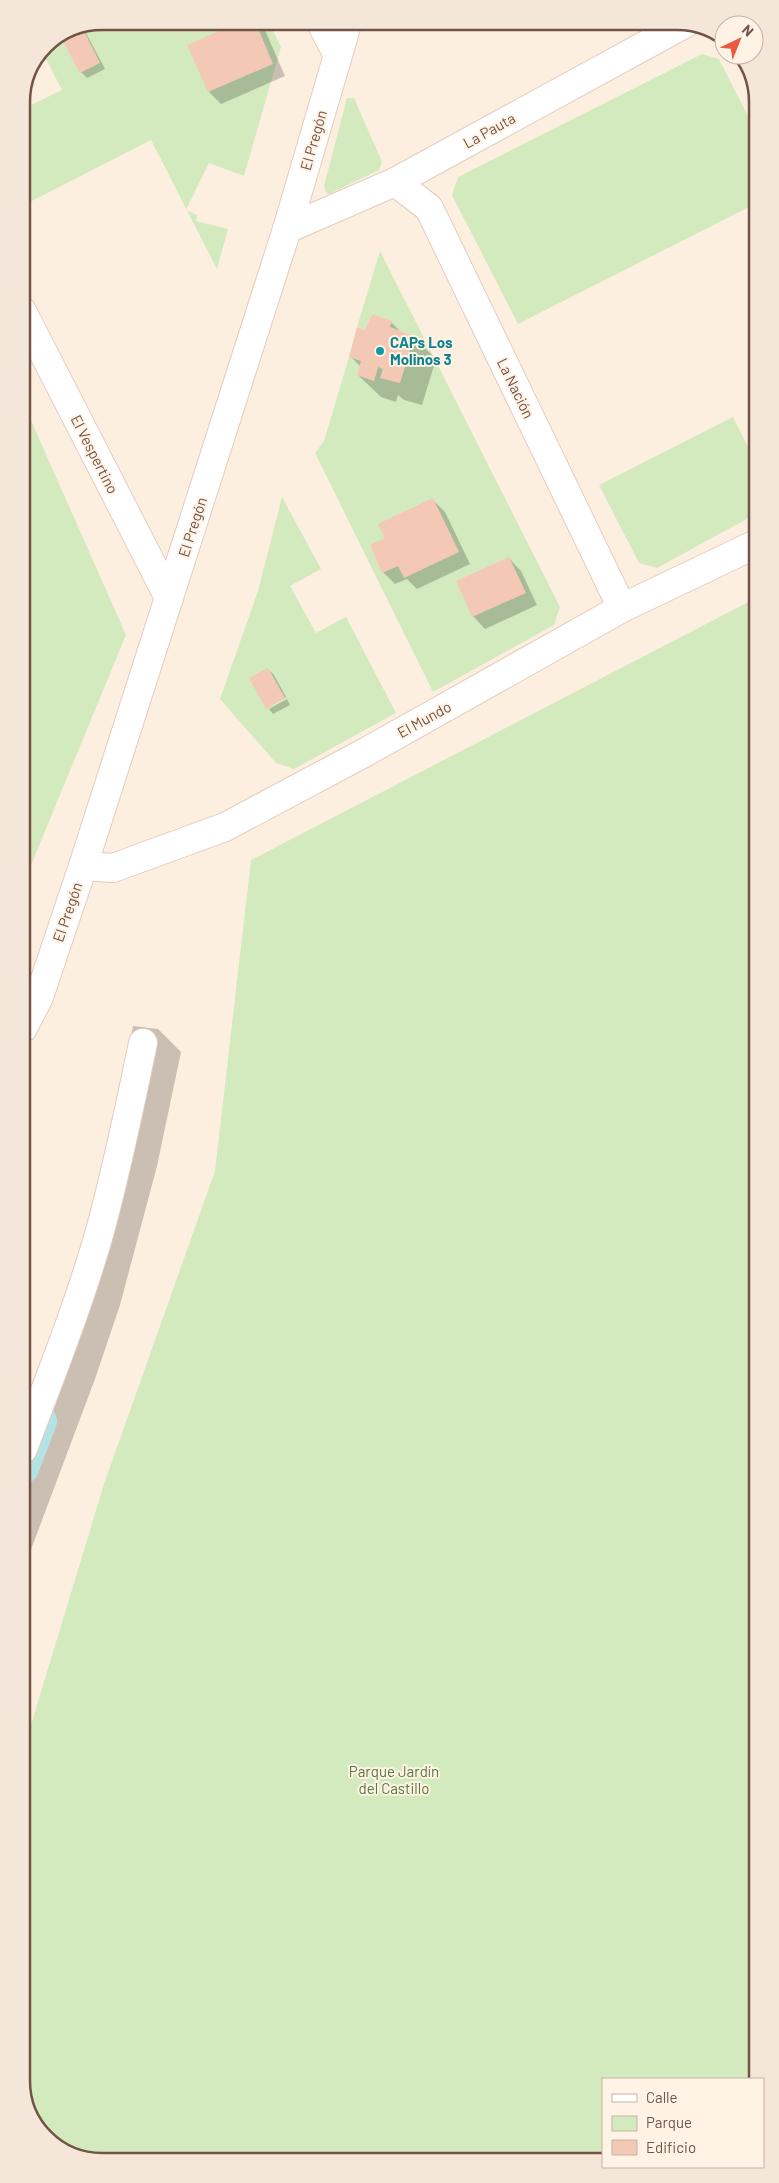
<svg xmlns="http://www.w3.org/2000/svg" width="779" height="2183" viewBox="0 0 779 2183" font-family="Barlow,sans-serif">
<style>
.green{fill:#d3eabe}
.shadow{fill:#0003}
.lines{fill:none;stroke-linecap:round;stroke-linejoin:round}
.canal{stroke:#b4e3e6;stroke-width:32}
.building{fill:#f3c9b6}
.street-casing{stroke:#e3ccbe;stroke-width:30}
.street{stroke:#fff;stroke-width:28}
.culture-dot{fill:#0f9aa8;stroke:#fff3e6;stroke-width:2}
.labels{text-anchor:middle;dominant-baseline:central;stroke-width:4;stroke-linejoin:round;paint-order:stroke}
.street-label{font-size:15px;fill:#735346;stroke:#fff3e6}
.culture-label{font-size:15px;font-weight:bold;fill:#0d838f;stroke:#fff3e6;text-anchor:start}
.park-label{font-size:15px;fill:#54793e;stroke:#fff3e6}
.rim{fill:none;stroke:#735346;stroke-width:2.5}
</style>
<rect width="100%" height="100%" fill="#fdefdf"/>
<!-- green -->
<g class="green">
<polygon points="102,21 268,21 281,47 244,176 209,163 186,210 197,215 196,221 228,229 217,269 151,140 22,206 21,110 62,90 42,51 45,45"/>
<polygon points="702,54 719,59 755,130 755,204 518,324 452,195 458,177"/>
<polygon points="347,98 354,98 382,162 379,170 329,194 326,192 324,186"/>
<polygon points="380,251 560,607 554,625 433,692 315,453 324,441 349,357 361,361 357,375 374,381 378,367 383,369 380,378 400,383 414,336 390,327 392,321 372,314 365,330 357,327"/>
<polygon points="22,400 126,635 22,887"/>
<polygon points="733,417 755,461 756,514 657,568 639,563 599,485"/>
<polygon points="282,497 321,569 290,586 316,633 346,617 396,713 294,769 276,763 220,699 258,591"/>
<polygon points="756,598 758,2079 603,2079 603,2159 96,2162 53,2145 24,2102 24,1748 104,1484 215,1171 251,860"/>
</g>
<!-- shadow -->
<g class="shadow">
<polygon points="103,21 124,21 109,28"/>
<polygon points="245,21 256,21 265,30 285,76 221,104 209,92 189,46"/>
<polygon points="84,29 105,69 87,78 81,72 62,37"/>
<polygon points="391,322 401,332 414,337 436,359 422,405 404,400 398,395 396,402 381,397 358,375 361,367 350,356 366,332"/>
<polygon points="433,500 445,512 470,564 417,589 407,579 395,584 383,572 387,539"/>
<polygon points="509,558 521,571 537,605 485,629 473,616"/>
<polygon points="268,669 274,675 286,697 267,707"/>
<polygon points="22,681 30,692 22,699"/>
<polygon points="287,699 290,705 273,714 269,709"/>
<polygon points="133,1026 158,1029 181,1052 157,1166 120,1305 95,1379 23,1571 23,1418 60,1318 111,1140"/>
</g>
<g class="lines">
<!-- canal -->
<polyline class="canal" points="23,1468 41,1421"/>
</g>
<!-- building -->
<g class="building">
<polygon points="242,21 255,21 273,64 208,92 187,45"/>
<polygon points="83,29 100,63 80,73 61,38"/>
<polygon points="372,314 392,321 390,327 414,336 400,383 380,378 383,369 378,367 374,381 357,375 361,361 349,357 357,327 365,330"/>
<polygon points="433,498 459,552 404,578 398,566 382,573 370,545 385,538 378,524"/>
<polygon points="509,557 526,593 472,617 456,581"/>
<polygon points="268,668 285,698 266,709 249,678"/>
</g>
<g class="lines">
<!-- street casing -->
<g class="street-casing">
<g id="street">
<polyline points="320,21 337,54"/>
<polyline points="395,182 429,208 622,608"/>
<polyline points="287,229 395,182 686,23"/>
<polyline points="22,311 169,598"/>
<polyline points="83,866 113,868 225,827 364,753 622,608 756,544"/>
<polyline points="23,1028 39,997 83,866 287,229 348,21"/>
<path d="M23,1449C50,1377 79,1305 100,1231C117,1169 130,1106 143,1043"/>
</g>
</g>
<!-- street -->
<use href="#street" class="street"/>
</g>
<!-- markers -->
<circle class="culture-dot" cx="380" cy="351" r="5"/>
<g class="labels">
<!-- street labels -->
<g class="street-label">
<text transform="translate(489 130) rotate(-29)">La Pauta</text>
<text transform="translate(313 140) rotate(-74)">El Pregón</text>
<text transform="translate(516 388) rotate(64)">La Nación</text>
<text transform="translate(95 454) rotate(63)">El Vespertino</text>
<text transform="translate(192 527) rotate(-72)">El Pregón</text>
<text transform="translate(424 719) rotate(-29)">El Mundo</text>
<text transform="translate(67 912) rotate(-71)">El Pregón</text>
</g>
<!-- culture labels -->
<g class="culture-label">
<text x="390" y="342">CAPs Los<tspan x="390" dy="17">Molinos 3</tspan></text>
</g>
<!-- park labels -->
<g class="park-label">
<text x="394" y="1771">Parque Jardín<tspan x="394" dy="17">del Castillo</tspan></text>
</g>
</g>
<!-- crop -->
<path d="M0 0H779V2183H0ZM102 30H677A72 72 0 0 1 749 102V2081A72 72 0 0 1 677 2153H102A72 72 0 0 1 30 2081V102A72 72 0 0 1 102 30Z" fill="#f4e6d9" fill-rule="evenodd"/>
<path class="rim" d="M102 30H677A72 72 0 0 1 749 102V2081A72 72 0 0 1 677 2153H102A72 72 0 0 1 30 2081V102A72 72 0 0 1 102 30Z"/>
<!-- legend -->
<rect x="602" y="2078" width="162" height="90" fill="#fff3e6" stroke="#c7b3a6"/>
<rect x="612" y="2094" width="25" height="8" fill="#ffffff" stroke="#c7b3a6"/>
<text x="646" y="2103" font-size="15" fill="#735346">Calle</text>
<rect x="612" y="2116" width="25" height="15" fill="#d3eabe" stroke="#c7b3a6"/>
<text x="646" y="2128" font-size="15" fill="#735346">Parque</text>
<rect x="612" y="2140" width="25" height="15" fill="#f3c9b6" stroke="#c7b3a6"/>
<text x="646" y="2153" font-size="15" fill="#735346">Edificio</text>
<!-- north arrow -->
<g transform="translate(739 40) rotate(43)"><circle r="24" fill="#fff3e6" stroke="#c7b3a6"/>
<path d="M0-4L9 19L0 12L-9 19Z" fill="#eb5840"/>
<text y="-8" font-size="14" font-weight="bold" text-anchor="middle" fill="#735346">N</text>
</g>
</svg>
